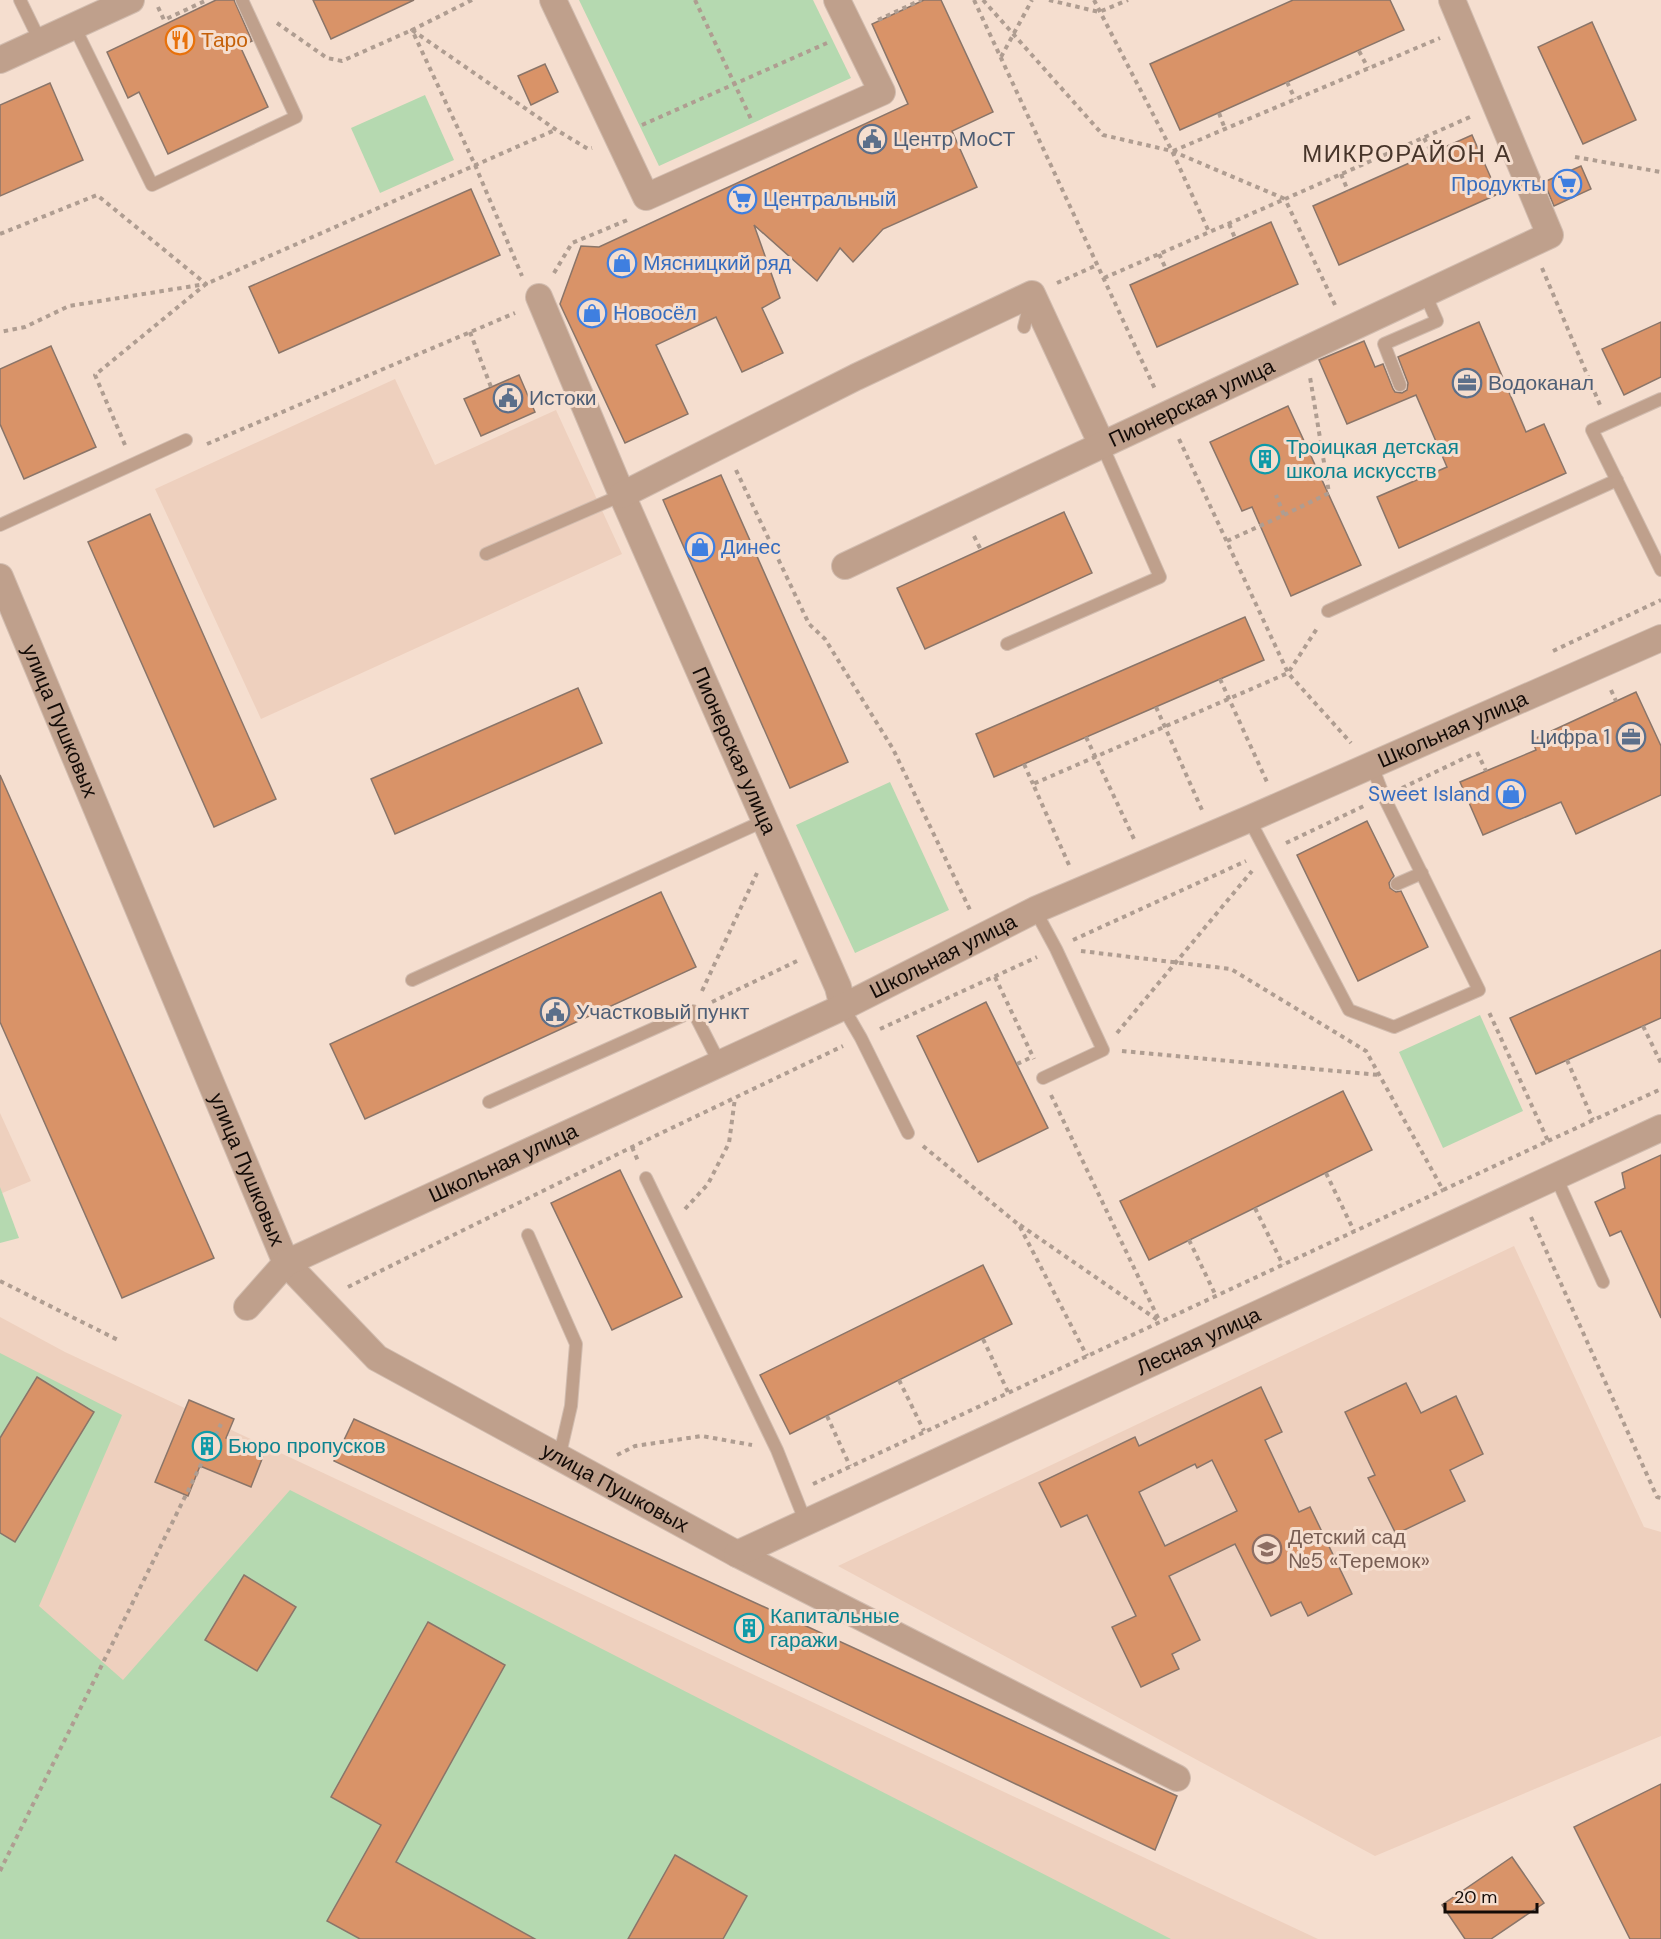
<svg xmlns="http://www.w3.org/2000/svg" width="1661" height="1939" viewBox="0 0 1661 1939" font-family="'DM Sans',sans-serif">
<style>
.built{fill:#eed0be}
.green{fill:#b5d9b0}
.building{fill:#d99368;stroke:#8a7569;stroke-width:1.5;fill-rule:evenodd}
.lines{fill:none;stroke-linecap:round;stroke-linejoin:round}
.service-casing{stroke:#d1bcaf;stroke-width:14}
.minor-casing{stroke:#d1bcaf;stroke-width:28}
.path{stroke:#af9d91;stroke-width:4;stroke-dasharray:4.5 4.5;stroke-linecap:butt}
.service{stroke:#bfa08c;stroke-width:12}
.minor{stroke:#bfa08c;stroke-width:26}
.labels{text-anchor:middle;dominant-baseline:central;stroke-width:6;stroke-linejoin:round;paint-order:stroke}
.food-label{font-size:21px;fill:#c56008;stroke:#f5decf;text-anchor:start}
.service-label{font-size:21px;fill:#4e5e75;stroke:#f5decf;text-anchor:start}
.shop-label{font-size:21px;fill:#366cbe;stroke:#f5decf;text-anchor:start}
.street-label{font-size:21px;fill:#130b07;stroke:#f5decf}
.culture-label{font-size:21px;fill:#0d838f;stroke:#f5decf;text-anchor:start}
.education-label{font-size:21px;fill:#785e54;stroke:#f5decf;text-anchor:start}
.quarter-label{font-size:24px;letter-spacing:1.5px;fill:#47352a;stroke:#f5decf}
</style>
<rect width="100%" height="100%" fill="#f5decf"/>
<!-- built -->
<g class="built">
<polygon points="395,379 435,465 556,410 622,554 261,719 155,489"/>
<polygon points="0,1113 31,1181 0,1194"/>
<polygon points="1514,1246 1644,1527 1661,1532 1661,1736 1375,1856 838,1566"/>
<polygon points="0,1317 65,1352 1318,1939 0,1939"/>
</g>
<!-- green -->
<g class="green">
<polygon points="579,0 813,0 851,78 659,166"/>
<polygon points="425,95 454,160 380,193 351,128"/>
<polygon points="890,782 949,910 855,953 796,825"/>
<polygon points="1480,1015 1523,1111 1443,1148 1399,1052"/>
<polygon points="0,1187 19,1238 0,1243"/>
<polygon points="0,1353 122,1415 39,1606 123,1680 290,1490 1171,1939 0,1939"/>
</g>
<!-- building -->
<g class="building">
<polygon points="216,0 234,0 252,41 240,46 268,107 168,154 139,92 128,98 107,52"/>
<polygon points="313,0 414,0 331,39"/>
<polygon points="924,0 941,0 993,112 952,131 977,187 883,229 853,262 840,248 817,281 754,225 780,298 762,308 783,353 742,372 716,317 656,345 688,414 625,443 560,304 581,246 599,247 908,104 872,24"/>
<polygon points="1293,0 1390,0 1404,30 1180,130 1150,64"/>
<polygon points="1592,22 1636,120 1583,144 1538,47"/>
<polygon points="545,64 558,92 531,105 518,76"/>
<polygon points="50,83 83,160 0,196 0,105"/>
<polygon points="1472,135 1498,194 1339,265 1313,206"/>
<polygon points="1581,166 1591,189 1554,206 1544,182"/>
<polygon points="471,189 500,255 279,353 249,287"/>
<polygon points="1271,222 1298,284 1157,347 1130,285"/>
<polygon points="1479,322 1526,432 1544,424 1566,473 1399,548 1377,497 1447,467 1416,395 1347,424 1319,360 1364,341 1375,367 1383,364 1393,389 1395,392 1402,393 1407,390 1408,383 1398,357"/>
<polygon points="1661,322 1661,377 1624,395 1602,349"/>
<polygon points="51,346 96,447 24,479 0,424 0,369"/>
<polygon points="519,375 535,412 481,436 464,399"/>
<polygon points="1288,406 1361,565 1291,596 1252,507 1242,511 1210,442"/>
<polygon points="721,475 848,762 790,788 663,500"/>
<polygon points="1064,512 1092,573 925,649 897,588"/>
<polygon points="150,514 276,799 214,827 88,542"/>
<polygon points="1245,617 1264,660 994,777 976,734"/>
<polygon points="578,688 602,743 395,834 371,779"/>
<polygon points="1636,692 1661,746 1661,795 1576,834 1561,802 1483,835 1460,782 1536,750 1532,740"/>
<polygon points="0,775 214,1258 122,1298 0,1022"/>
<polygon points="1367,821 1394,876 1389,883 1390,888 1396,892 1401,891 1428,947 1358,981 1297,855"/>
<polygon points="661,892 696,967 365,1119 330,1044"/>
<polygon points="1661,950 1661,1018 1536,1074 1510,1018"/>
<polygon points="986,1002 1048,1128 978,1162 917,1036"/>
<polygon points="1343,1091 1372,1150 1149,1260 1120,1201"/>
<polygon points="1661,1155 1661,1318 1621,1231 1610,1236 1595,1202 1625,1188 1622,1173"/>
<polygon points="620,1170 682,1297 612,1330 551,1203"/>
<polygon points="983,1265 1012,1324 790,1434 760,1375"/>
<polygon points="37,1377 94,1412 15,1542 0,1533 0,1438"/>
<polygon points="1406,1383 1421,1413 1456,1396 1483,1454 1450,1470 1465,1501 1396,1534 1368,1478 1375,1475 1345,1412"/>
<path d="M1261,1387L1282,1432L1265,1440L1299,1512L1310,1507L1352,1594L1308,1616L1301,1602L1271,1616L1235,1544L1169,1576L1200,1640L1172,1654L1179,1669L1141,1687L1112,1627L1136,1616L1087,1515L1061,1527L1039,1483L1135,1437L1139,1446ZM1212,1460L1237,1511L1165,1546L1139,1492L1195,1464L1197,1468Z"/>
<polygon points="189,1400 234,1419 226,1438 264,1454 251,1487 200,1466 188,1496 155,1482"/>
<polygon points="354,1419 1177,1796 1155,1850 334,1461"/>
<polygon points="244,1575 296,1607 257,1671 205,1640"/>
<polygon points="428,1622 505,1665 396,1862 535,1939 360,1939 327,1921 381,1825 331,1797"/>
<polygon points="1661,1784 1661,1939 1630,1939 1574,1827"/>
<polygon points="675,1855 747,1896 723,1939 628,1939"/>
<polygon points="1512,1857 1544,1903 1491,1939 1465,1939 1442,1905"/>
</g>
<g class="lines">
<!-- service casing -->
<g class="service-casing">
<g id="service">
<polyline points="20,0 40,41"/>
<polyline points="74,26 152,185 296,117 242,0"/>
<polyline points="1024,327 1031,299"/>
<polyline points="1400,385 1384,344 1437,321 1425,294"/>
<polyline points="1661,399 1592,430 1661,570"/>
<polyline points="0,525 186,440"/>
<polyline points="486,554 622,495"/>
<polyline points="1328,611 1617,480"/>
<polyline points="1007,644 1160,577 1102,445"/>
<polyline points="1249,819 1349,1010 1394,1027 1479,990 1384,797 1372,766"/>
<polyline points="1397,884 1422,873"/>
<polyline points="1035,910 1056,949 1103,1050 1043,1078"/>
<polyline points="412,980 766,820"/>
<polyline points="843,1007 861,1038 908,1133"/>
<polyline points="489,1102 693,1011 720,1064"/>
<polyline points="1556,1177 1603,1282"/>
<polyline points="646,1178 777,1450 806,1523"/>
<polyline points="528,1235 576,1344 571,1406 559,1458"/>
</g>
</g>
<!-- minor casing -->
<g class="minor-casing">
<g id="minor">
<polyline points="553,0 646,197 882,92 837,0"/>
<polyline points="0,60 131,0"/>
<path id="s1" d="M539,297L622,495L838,987L843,1007"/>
<path id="s2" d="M622,495L856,377L1032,294L1102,445L1550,235L1452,0"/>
<polyline points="845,566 1102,445"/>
<path id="s3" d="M0,577L286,1263L377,1358L737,1554L1177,1778"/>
<path id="s4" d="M247,1307L286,1263L843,1007L1035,910L1249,819L1661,638"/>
<path id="s5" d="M737,1554L1661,1128"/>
</g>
</g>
<!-- path -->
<g class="path">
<polyline points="472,0 412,30 475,165 522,276"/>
<polyline points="695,0 752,121"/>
<polyline points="974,0 1155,389"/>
<polyline points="983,0 1103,135 1172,151 1285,199"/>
<polyline points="1049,0 1099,12 1128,0"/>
<polyline points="1094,0 1172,151 1209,232"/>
<polyline points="158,7 164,20 207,0"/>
<polyline points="878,20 921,0"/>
<polyline points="277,23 327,58 342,61 412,30 555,129 588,149 592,148"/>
<polyline points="1359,51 1368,68"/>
<polyline points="1001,57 1032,0"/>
<polyline points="1287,82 1295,99"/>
<polyline points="1219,113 1225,129"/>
<polyline points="642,125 827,43"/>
<polyline points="1424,138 1432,153"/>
<polyline points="1173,151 1440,38"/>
<polyline points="1575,157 1661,172"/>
<polyline points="1341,174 1348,191"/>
<polyline points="1229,224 1235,238"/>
<polyline points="0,234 97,195 206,284 69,306 25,327 0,332"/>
<polyline points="1159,254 1166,269"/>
<polyline points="1542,268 1600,405"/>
<polyline points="554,273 572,243 630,219"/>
<polyline points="1104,278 1285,199"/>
<polyline points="1057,283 1097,265"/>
<polyline points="1335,305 1285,199 1470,117"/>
<polyline points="470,332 491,387"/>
<polyline points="1179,439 1288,673 1351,743"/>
<polyline points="207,444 515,313"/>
<polyline points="125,445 95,375 206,284 555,130"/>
<polyline points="736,470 809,624 825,639 893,749 971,912"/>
<polyline points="1284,515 1329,493 1310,377"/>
<polyline points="974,536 981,550"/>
<polyline points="1227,541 1284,515 1276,495"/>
<polyline points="1553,651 1661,600"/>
<polyline points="1220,679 1267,782"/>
<polyline points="1611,690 1616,701"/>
<polyline points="1156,707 1202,810"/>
<polyline points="1086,737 1134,839"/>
<polyline points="1477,752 1486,771"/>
<polyline points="1024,764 1033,784"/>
<polyline points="1402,788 1471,755"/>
<polyline points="1286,843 1366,805"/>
<polyline points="1069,865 1033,784 1288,673 1318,627"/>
<polyline points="1073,940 1246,861"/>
<polyline points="1081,951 1231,969 1366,1051 1443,1190 1548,1141 1488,1010"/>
<polyline points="995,977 1034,1059"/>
<polyline points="702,991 757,873"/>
<polyline points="712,1002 797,961"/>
<polyline points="1643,1026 1661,1063"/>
<polyline points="880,1029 1037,957"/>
<polyline points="1117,1033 1252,871"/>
<polyline points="1122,1051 1379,1075"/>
<polyline points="1567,1060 1593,1120"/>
<polyline points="1017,1064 1032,1057"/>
<polyline points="1051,1095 1160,1322"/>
<polyline points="1548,1141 1661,1089"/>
<polyline points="923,1146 1019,1225 1087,1356"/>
<polyline points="632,1147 638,1161"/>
<polyline points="1326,1173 1354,1231"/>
<polyline points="1255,1208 1283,1265"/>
<polyline points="685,1209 708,1184 729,1143 735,1098"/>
<polyline points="1531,1217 1657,1497 1661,1498"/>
<polyline points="1020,1225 1159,1321"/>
<polyline points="1189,1240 1216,1296"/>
<polyline points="0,1281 118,1340"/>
<polyline points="348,1287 632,1147 843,1046"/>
<polyline points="983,1339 1008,1392"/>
<polyline points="899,1380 924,1431"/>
<polyline points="827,1416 850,1466"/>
<polyline points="617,1455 635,1446 702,1436 752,1445"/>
<polyline points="813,1484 1443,1190"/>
<polyline points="0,1871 221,1424"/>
</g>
<!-- service -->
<use href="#service" class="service"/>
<!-- minor -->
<use href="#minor" class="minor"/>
</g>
<!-- icons -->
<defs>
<g id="restaurant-ring" transform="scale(1.5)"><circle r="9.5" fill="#f5decf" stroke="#e8710a" stroke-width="1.5"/><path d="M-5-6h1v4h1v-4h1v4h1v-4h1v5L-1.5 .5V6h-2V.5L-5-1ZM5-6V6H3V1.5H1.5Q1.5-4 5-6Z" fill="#e8710a"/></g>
<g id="civic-ring" transform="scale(1.5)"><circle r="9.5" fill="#f5decf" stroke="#5c6f8a" stroke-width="1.5"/><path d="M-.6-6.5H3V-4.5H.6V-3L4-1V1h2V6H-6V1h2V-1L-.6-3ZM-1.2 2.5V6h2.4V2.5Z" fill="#5c6f8a"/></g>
<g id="supermarket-ring" transform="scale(1.5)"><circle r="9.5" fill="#f5decf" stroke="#3f7fe0" stroke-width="1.5"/><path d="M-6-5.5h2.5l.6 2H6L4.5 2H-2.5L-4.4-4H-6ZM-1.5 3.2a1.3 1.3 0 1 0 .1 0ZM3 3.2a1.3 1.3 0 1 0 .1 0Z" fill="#3f7fe0"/></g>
<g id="shop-ring" transform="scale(1.5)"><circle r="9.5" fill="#f5decf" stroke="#3f7fe0" stroke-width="1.5"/><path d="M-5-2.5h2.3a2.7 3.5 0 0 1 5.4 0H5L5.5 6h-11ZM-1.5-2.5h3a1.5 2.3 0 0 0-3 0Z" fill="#3f7fe0"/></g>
<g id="office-ring" transform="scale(1.5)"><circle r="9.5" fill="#f5decf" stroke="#5c6f8a" stroke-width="1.5"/><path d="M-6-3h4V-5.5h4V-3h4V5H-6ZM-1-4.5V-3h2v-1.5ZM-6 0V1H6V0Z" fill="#5c6f8a"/></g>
<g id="building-ring" transform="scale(1.5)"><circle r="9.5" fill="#f5decf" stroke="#0f9aa8" stroke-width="1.5"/><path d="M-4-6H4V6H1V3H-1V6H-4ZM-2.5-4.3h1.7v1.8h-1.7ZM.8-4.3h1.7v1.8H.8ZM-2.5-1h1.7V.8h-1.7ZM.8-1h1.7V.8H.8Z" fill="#0f9aa8"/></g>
<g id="school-ring" transform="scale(1.5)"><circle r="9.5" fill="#f5decf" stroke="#8d6e63" stroke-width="1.5"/><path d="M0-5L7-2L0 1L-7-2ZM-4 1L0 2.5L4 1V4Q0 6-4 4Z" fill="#8d6e63"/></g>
</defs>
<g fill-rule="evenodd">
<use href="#restaurant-ring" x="180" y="40"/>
<use href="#civic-ring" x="872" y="139"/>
<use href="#supermarket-ring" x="1567" y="184"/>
<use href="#supermarket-ring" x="742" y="199"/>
<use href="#shop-ring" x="622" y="263"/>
<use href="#shop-ring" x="592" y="313"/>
<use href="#office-ring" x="1467" y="383"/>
<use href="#civic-ring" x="508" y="398"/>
<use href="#building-ring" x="1265" y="459"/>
<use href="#shop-ring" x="700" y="547"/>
<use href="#office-ring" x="1631" y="737"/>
<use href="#shop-ring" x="1511" y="794"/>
<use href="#civic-ring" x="555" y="1012"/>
<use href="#building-ring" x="207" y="1446"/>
<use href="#school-ring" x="1267" y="1549"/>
<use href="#building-ring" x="749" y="1628"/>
</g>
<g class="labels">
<!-- food labels -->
<g class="food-label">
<text x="201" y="40">Таро</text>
</g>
<!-- service labels -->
<g class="service-label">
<text x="893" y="139">Центр МоСТ</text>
<text x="1488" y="383">Водоканал</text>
<text x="529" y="398">Истоки</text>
<text x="1610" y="737" text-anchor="end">Цифра 1</text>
<text x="576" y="1012">Участковый пункт</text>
</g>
<!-- shop labels -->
<g class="shop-label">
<text x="1546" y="184" text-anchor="end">Продукты</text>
<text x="763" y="199">Центральный</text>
<text x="643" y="263">Мясницкий ряд</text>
<text x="613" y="313">Новосёл</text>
<text x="721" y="547">Динес</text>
<text x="1490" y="794" text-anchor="end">Sweet Island</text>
</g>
<!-- street labels -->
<g class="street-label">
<text stroke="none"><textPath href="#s2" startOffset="722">Пионерская улица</textPath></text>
<text stroke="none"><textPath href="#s3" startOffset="156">улица Пушковых</textPath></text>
<text stroke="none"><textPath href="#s4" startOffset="1342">Школьная улица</textPath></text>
<text stroke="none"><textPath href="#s1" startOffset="494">Пионерская улица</textPath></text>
<text stroke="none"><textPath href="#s4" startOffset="784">Школьная улица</textPath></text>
<text stroke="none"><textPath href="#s4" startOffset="298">Школьная улица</textPath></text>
<text stroke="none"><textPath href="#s3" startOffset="642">улица Пушковых</textPath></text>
<text stroke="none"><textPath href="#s5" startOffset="508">Лесная улица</textPath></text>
<text stroke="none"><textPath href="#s3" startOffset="1146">улица Пушковых</textPath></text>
</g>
<!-- culture labels -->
<g class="culture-label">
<text x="1286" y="447">Троицкая детская<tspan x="1286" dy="24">школа искусств</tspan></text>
<text x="228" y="1446">Бюро пропусков</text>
<text x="770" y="1616">Капитальные<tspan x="770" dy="24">гаражи</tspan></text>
</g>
<!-- education labels -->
<g class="education-label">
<text x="1288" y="1537">Детский сад<tspan x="1288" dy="24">№5 «Теремок»</tspan></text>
</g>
<!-- quarter labels -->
<g class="quarter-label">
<text x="1407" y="153">МИКРОРАЙОН А</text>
</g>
</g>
<!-- scale -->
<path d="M1445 1903v9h92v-9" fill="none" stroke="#130b07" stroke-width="3"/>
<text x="1454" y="1903" font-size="18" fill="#130b07" stroke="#f5decf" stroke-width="4.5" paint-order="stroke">20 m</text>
</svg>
